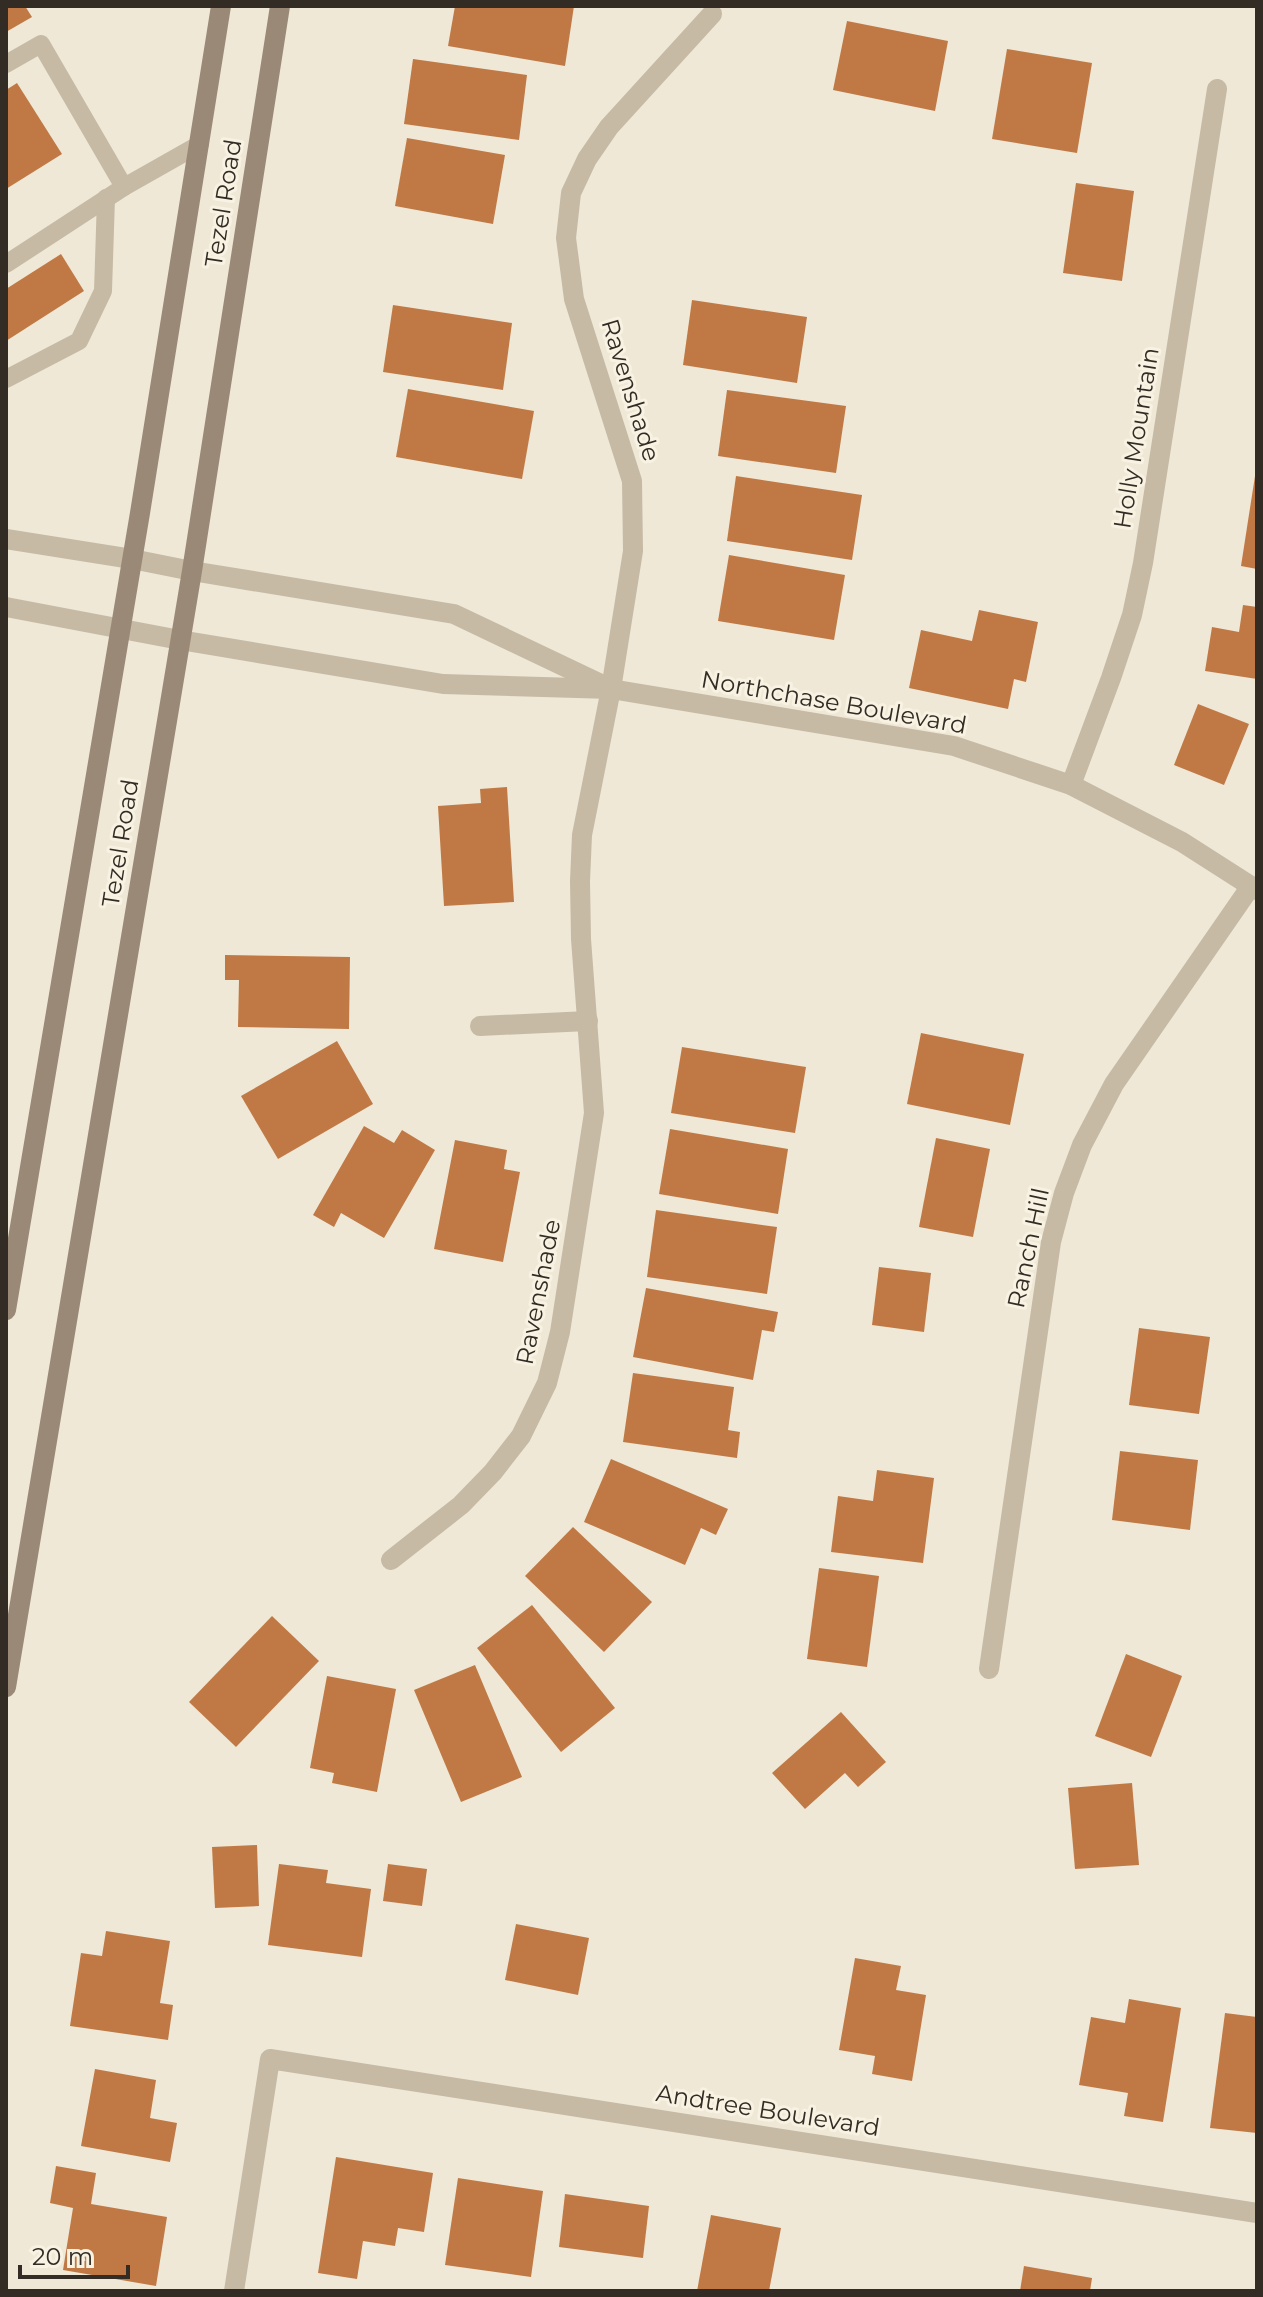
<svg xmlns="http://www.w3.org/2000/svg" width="1263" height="2297" viewBox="0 0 1263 2297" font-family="Montserrat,sans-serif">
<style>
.building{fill:#c07944}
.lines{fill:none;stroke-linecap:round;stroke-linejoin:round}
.service{stroke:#c6baa4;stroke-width:18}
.minor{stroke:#c6baa4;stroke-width:20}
.tertiary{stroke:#c6baa4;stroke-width:20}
.secondary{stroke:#9a8976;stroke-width:20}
.labels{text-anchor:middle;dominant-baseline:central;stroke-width:6;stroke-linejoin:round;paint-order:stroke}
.street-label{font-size:24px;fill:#322c25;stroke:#f8f2e3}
</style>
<rect width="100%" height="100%" fill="#efe8d7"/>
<!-- building -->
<g class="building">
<polygon points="6,6 25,6 32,17 6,32"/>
<polygon points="455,6 574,6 565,66 448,46"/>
<polygon points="847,21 948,41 935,111 833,90"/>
<polygon points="1007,49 1092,63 1077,153 992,139"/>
<polygon points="413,59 527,75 519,140 404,124"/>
<polygon points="17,83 62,154 6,189 6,90"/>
<polygon points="407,138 505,155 493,224 395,206"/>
<polygon points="1076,183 1134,191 1122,281 1063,273"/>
<polygon points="61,254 84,291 6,341 6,289"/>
<polygon points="692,300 807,317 797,383 683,365"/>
<polygon points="393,305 512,323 503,390 383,372"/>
<polygon points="408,389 534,411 522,479 396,457"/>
<polygon points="727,390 846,406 836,473 718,456"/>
<polygon points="736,476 862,495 852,560 727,541"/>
<polygon points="1255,476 1257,476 1257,569 1241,566"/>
<polygon points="729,555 845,575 834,640 718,621"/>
<polygon points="1243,605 1257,607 1257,679 1205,671 1212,627 1239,632"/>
<polygon points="979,610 1038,622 1026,682 1014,679 1008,709 909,688 921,630 972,641"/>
<polygon points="1198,704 1249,724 1224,785 1174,765"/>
<polygon points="507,787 514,902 444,906 438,806 481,803 480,789"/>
<polygon points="225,955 350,957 349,1029 238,1027 239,980 225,980"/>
<polygon points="921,1033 1024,1054 1010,1125 907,1104"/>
<polygon points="337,1041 373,1104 278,1159 241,1096"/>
<polygon points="682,1047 806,1067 795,1133 671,1113"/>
<polygon points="364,1126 394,1143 402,1130 435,1150 384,1238 341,1213 334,1227 313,1215"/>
<polygon points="670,1129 788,1149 778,1214 659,1194"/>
<polygon points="936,1138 990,1149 973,1237 919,1227"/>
<polygon points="455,1140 507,1150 504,1169 520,1172 503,1262 434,1249"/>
<polygon points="656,1210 777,1227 767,1294 647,1277"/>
<polygon points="879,1267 931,1273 924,1332 872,1325"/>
<polygon points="646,1288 778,1312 774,1332 762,1330 753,1380 633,1357"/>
<polygon points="1139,1328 1210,1337 1199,1414 1129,1405"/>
<polygon points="633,1373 734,1387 728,1430 740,1432 737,1458 623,1442"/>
<polygon points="1120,1451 1198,1460 1190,1530 1112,1520"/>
<polygon points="611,1459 728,1509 716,1535 701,1528 685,1565 584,1522"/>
<polygon points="877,1470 934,1478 923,1563 831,1552 838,1496 873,1501"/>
<polygon points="573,1527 652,1602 604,1652 525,1576"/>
<polygon points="819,1568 879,1576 867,1667 807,1659"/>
<polygon points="532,1605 615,1708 561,1752 477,1648"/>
<polygon points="272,1616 319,1661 236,1747 189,1702"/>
<polygon points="1126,1654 1182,1676 1151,1757 1095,1736"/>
<polygon points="475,1665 522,1777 461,1802 414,1690"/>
<polygon points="327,1676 396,1689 377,1792 332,1783 334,1773 310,1768"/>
<polygon points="841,1712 886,1762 858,1787 845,1773 805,1809 772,1773"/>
<polygon points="1132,1783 1139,1865 1075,1869 1068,1788"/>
<polygon points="257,1845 259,1906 215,1908 212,1847"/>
<polygon points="279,1864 328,1870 326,1883 371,1889 362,1957 268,1945"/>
<polygon points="388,1864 427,1869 422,1906 383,1901"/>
<polygon points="516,1924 589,1938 578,1995 505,1980"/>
<polygon points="106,1931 170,1941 160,2003 173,2005 168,2040 70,2026 81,1953 102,1956"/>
<polygon points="855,1958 901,1966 896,1990 926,1995 912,2081 872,2074 875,2056 839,2050"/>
<polygon points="1129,1999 1181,2008 1163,2122 1124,2116 1128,2093 1079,2085 1091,2017 1125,2023"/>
<polygon points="1225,2013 1257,2017 1257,2133 1210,2128"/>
<polygon points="95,2069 156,2080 150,2118 177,2123 170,2162 81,2146"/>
<polygon points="336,2157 433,2173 424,2232 398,2228 395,2246 363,2241 357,2279 318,2273"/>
<polygon points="56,2166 96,2173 91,2204 167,2217 156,2286 63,2270 73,2208 50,2203"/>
<polygon points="458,2178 543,2191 531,2277 445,2265"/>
<polygon points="565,2194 649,2206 643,2258 559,2247"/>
<polygon points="711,2215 781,2228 769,2291 697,2291"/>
<polygon points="1024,2266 1092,2278 1090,2291 1020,2291"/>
</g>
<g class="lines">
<!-- service -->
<g class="service">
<polyline points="6,64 41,44 124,187 6,264"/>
<polyline points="124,187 200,144"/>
<polyline points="6,379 79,341 103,291 106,198"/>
</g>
<!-- minor -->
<g class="minor">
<polyline points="192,571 454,614 603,685"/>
<polyline points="180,640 443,684 611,689 954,746 1071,785 1182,842 1257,890"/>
<polyline points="1071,785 1111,678 1132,615 1143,563 1217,89"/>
<polyline points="480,1026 588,1021"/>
<polyline points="391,1560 461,1505 493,1472 521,1436 547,1383 560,1332 594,1113 581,939 580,881 582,835 611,689 633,551 632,481 574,299 566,238 571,193 587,159 609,127 712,14"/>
<polyline points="989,1669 1051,1242 1064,1193 1082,1145 1114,1084 1251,886"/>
<polyline points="234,2291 270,2059 1257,2213"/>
</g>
<!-- tertiary -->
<g class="tertiary">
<polyline points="6,539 132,559 192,571"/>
<polyline points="6,607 180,640"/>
</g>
<!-- secondary -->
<g class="secondary">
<polyline points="6,1310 140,513 221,6"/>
<polyline points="6,1687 192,571 280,6"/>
</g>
</g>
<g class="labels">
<!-- street labels -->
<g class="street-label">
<text transform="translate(223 203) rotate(-81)">Tezel Road</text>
<text transform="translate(631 390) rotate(73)">Ravenshade</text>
<text transform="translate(1136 438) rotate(-81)">Holly Mountain</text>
<text transform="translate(834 702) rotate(10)">Northchase Boulevard</text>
<text transform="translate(120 843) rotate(-81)">Tezel Road</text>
<text transform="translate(1028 1248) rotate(-78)">Ranch Hill</text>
<text transform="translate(538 1292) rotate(-79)">Ravenshade</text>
<text transform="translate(768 2110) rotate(9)">Andtree Boulevard</text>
</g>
</g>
<!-- border -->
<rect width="1263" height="2297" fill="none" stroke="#322c25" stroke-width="16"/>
<!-- scale -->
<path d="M20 2265v12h108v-12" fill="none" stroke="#322c25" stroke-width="4"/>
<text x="32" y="2265" font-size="24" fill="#322c25" stroke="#f8f2e3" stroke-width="6" paint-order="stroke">20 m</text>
</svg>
